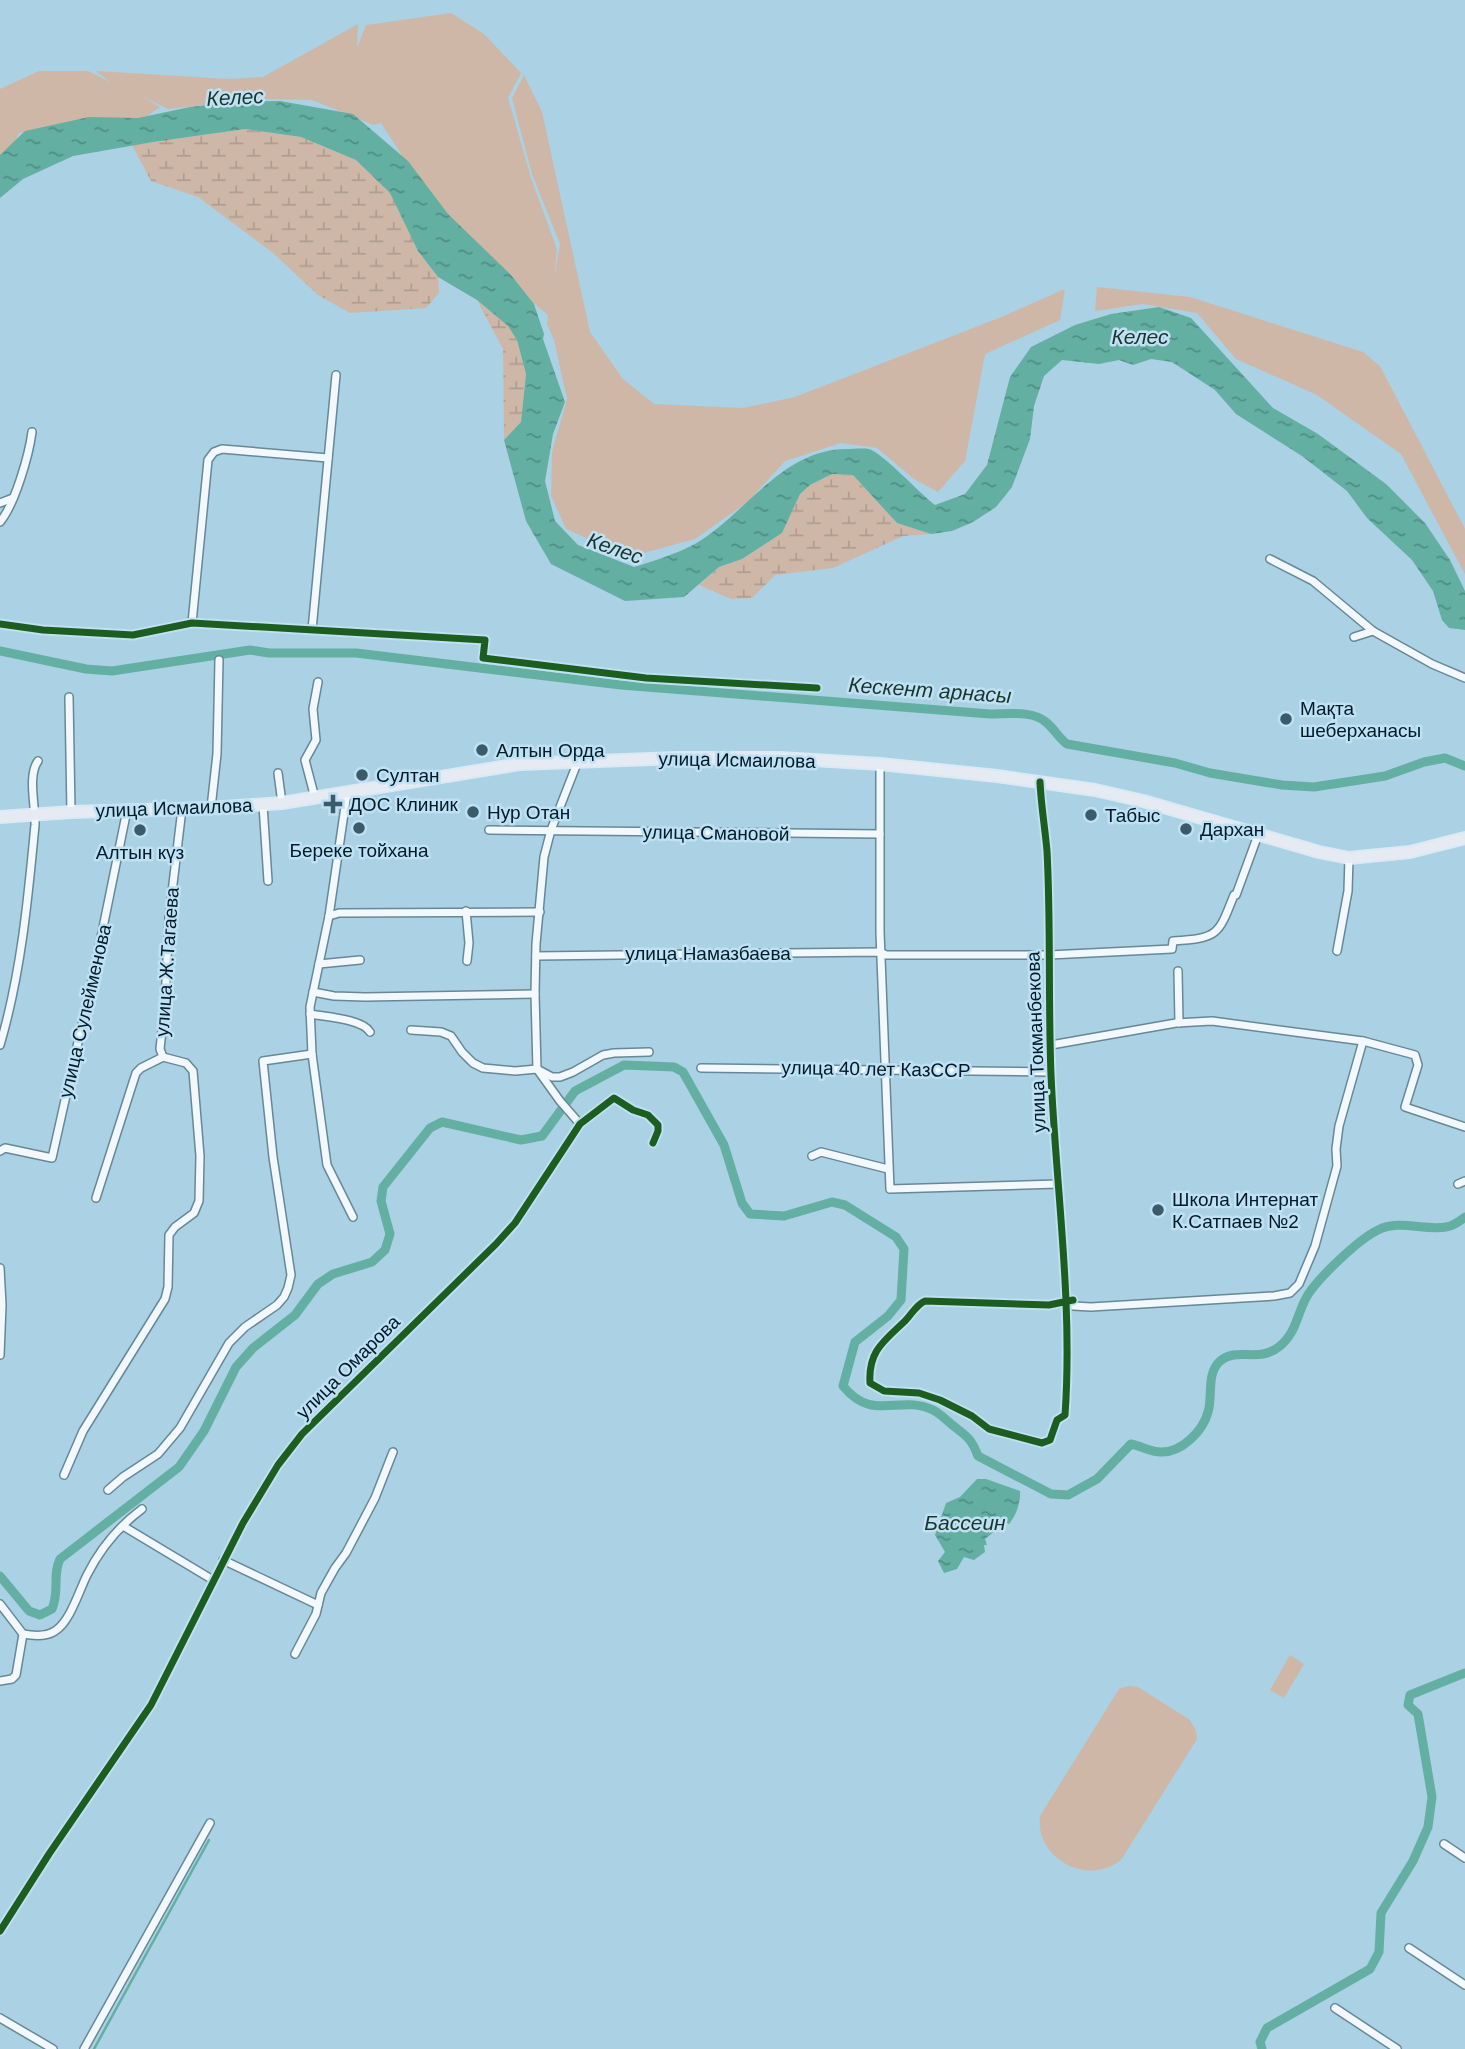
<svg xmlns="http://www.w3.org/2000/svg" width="1465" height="2049" viewBox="0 0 1465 2049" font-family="Helvetica,sans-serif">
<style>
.green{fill:#ceb7a7}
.wetland{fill:url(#wetland-marsh)}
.water{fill:url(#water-ripples)}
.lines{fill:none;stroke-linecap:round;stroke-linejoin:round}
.stream{stroke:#63afa2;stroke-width:2.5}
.canal{stroke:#63afa2;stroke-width:9}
.minor-casing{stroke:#668897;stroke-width:10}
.primary-casing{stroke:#d9eaf3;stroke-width:14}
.minor{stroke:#f2f8fb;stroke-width:7}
.primary{stroke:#e6eaf3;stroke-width:10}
.cycleway-casing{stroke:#bfe1f3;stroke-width:11}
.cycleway{stroke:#1b5e20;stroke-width:7}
.poi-dot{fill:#3b5b6a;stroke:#bfe1f3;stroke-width:2.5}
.labels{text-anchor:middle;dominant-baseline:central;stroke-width:5;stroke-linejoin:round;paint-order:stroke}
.poi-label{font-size:19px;fill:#001c29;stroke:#bfe1f3;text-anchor:start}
.street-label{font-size:19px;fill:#001c29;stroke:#bfe1f3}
.water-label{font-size:21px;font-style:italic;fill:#19352c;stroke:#bfe1f3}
</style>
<defs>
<pattern id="wetland-marsh" width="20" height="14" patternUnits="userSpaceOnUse" patternTransform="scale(1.75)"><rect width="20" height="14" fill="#ceb7a7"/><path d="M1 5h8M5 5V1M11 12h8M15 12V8" fill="none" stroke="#af9d90"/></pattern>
<pattern id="water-ripples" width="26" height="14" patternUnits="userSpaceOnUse" patternTransform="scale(1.75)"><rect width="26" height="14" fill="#63afa2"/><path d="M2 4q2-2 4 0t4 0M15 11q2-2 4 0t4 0" fill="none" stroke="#4f8e84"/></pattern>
</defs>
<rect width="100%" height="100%" fill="#aad1e4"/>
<!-- green -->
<g class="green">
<polygon points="451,13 484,34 521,73 508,98 531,178 557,249 554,279 560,244 532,174 512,98 524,75 542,112 590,332 623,379 654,404 743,408 795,397 999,318 1065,289 1060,320 985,354 965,461 938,492 914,479 877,448 841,443 785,461 749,501 695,539 629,557 566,529 551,496 552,452 567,399 554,340 547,324 548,315 455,238 381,123 374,125 312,100 257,99 168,109 141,96 160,107 140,121 19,133 6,163 0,167 0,89 39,71 88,71 110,82 96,71 229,79 263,77 358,24 357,48 366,25"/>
<polygon points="1097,287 1190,297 1363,352 1380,366 1465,529 1465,574 1401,454 1317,395 1236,359 1197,313 1143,304 1095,311"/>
<polygon points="1290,1655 1304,1664 1284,1698 1270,1690"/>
<path d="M1129,1686L1138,1687L1190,1720L1196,1731L1197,1739L1121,1860C1116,1863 1111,1867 1106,1868C1073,1879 1035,1851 1040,1816L1119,1689Z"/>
</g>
<!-- wetland -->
<g class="wetland">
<polygon points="245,129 301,137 356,160 390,193 418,251 438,277 439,293 426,308 350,313 318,295 273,253 198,197 151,181 132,145"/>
<polygon points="477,300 508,326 517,340 526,374 521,422 504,440 503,349"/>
<polygon points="832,474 853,475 897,523 931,534 903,536 833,568 775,575 752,598 731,599 699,585 719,567 742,559 782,533 800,494 810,485"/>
</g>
<!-- water -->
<g class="water">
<path d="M280,101L353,114L408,161L448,214L511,275L534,304L544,334L543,339L565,402L553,434L545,481L555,521L578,545L634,567C654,561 676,554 695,544C746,514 782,449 847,449C853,449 863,448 869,449C884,454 919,493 935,505L965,494L987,465L1010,377L1031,347L1075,325L1111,314L1159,307L1191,318L1273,408L1318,434L1386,484L1425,523L1450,560L1465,591V630L1449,628L1442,620L1433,591L1412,560L1367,518L1347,491L1302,456L1236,414L1215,390L1172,362L1151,359L1133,365L1119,360L1099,364L1062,360L1044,376L1034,406L1030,439L1012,487L996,507L973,522L952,531L931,534L897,523L853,475L832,474L810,485L800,494L782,533L742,559L719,567L684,597L625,601L551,564L526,521L504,440L521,422L526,374L517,340L508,326L477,300L438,277L418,251L390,193L356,160L301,137L245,129L153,142L73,156L23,179L0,198V155L25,131L89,117L138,118L190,107L236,102Z"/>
<path d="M977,1479H986L1020,1491C1021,1503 1016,1515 1009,1524L1006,1522L985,1539L987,1545H984L985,1552L974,1560L964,1557L957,1569L944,1573L938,1561L945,1552L935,1535L946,1503L960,1497Z"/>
</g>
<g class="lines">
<!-- stream -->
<polyline class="stream" points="94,2049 209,1840"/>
<!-- canal -->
<g class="canal">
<path d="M0,651L86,669L112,671L250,650L269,653H356L621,685L990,714C1007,714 1034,710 1047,723C1055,730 1059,738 1067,744L1175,763L1210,773L1282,785L1314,787L1385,776L1424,762L1445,758L1465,766"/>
<path d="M0,1576L29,1611L40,1615L52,1609C60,1590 52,1576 60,1559L179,1467L204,1431L236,1367L253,1348L295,1315L318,1284L333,1274L372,1262L385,1250L390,1234L381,1201L383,1187L430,1128L442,1122L521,1140L542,1136L575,1091L624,1065L674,1067L683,1072L724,1145L742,1203L750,1214L784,1216L832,1202L845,1205L896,1237L904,1249L901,1300L888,1316L855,1342L843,1386C873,1423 899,1394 933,1410C941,1414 948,1422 955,1427C968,1437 972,1440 978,1456L1051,1494L1068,1495L1097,1479L1131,1444C1141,1446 1153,1453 1162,1452C1182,1452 1203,1431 1208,1412C1213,1396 1206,1374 1220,1361C1238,1346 1258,1364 1280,1346C1295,1334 1297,1316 1305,1300C1314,1281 1359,1239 1378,1230C1399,1219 1424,1231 1446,1227C1453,1226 1460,1221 1465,1217"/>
<polyline points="1262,2049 1260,2042 1267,2028 1370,1969 1379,1952 1381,1913 1413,1861 1428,1827 1432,1797 1418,1714 1408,1705 1410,1695 1465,1673"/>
</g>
<!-- minor casing -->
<g class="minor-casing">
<g id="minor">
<polyline points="0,503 13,498"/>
<path d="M0,522C15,504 29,455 32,432"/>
<polyline points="1270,559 1313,581 1373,631 1432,664 1465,678"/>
<polyline points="192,623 208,460 214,452 222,449 328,458"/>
<polyline points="0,624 43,630 133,635 192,623 485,640 483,658 646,678 817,688"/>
<polyline points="312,630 336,375"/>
<polyline points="1354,637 1373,631"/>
<polyline points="69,697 71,812"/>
<polyline points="578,761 551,830 544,857 536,944 535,994 537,1069 560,1101 580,1124"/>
<polyline points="880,764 880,932 890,1189 1058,1184"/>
<polyline points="278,773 282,803"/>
<path d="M1040,782C1041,805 1045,828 1047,851C1051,925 1048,1000 1051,1075C1056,1188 1073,1302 1065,1415L1057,1420L1050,1440L1042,1443L989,1429L972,1416L940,1400L919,1393L884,1391L870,1383C868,1351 884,1341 905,1321C912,1314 916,1305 925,1301L1049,1305L1073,1300"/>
<polyline points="347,793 329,916 310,1007 312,1054 327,1165 353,1217"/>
<polyline points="315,798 305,760 316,740 313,709 318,682"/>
<polyline points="263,805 268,881"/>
<polyline points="211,808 217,754 219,660"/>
<polyline points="489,830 880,834"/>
<polyline points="466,911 469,943 467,961"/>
<polyline points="329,916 339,913 540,912"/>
<polyline points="1337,951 1348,891 1349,858"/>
<path d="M536,956L880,952L886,955H1049L1172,949L1173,941C1218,938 1218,936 1234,895H1236L1258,835"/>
<polyline points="319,964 360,960"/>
<polyline points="1178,971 1179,1023"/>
<polyline points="313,992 334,996 365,997 535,994"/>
<path d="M310,1014C326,1017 362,1019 370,1032"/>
<polyline points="411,1030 441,1032 451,1036 462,1052 473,1063 483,1068 515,1071 537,1069 552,1077 560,1077 573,1072 603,1055 614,1053 649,1052"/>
<path d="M0,1045C21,974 28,899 35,825C36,808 27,776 38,761"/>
<polyline points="1051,1045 1176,1023 1212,1021 1363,1041 1415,1055 1418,1065 1405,1107 1465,1127"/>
<polyline points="163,1057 160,1049 165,1002 169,917 182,809"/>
<polyline points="701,1068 1051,1072"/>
<polyline points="0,1151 5,1148 52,1158 96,962 127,810"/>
<polyline points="812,1156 821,1152 888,1169"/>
<polyline points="1458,1184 1465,1181"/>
<polyline points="96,1198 136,1073 141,1068 163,1057"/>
<polyline points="0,1268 2,1305 0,1355"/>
<polyline points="1065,1301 1073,1306 1091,1307 1274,1296 1290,1293 1299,1284 1315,1246 1337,1166 1336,1149 1339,1126 1363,1041"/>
<polyline points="64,1475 83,1431 165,1299 168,1287 169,1235 175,1227 194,1213 199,1201 200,1156 193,1071 186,1063 163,1057"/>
<polyline points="108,1490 123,1477 158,1454 180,1428 229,1343 245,1327 277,1305 284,1297 288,1288 291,1275 273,1157 263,1061 312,1054"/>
<polyline points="123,1526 213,1580"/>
<polyline points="223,1560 318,1605"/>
<path d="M0,1604L23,1634C34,1636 46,1637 55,1631C70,1622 79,1591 87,1575C101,1547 118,1527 142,1509"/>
<polyline points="295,1654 316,1614 321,1593 335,1568 346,1553 375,1498 393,1452"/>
<polyline points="0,1681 12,1679 16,1675 23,1634"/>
<polyline points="1444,1844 1465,1858"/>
<polyline points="0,1931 49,1854 151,1705 243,1523 278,1465 302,1434 496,1244 515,1223 580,1124 614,1098 633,1110 648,1115 658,1125 658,1131 653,1143"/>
<polyline points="1409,1948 1465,1985"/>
<polyline points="1335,2008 1397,2049"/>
<polyline points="0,2018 53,2049"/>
<polyline points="84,2049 210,1823"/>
</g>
</g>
<!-- primary casing -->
<g class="primary-casing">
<polyline id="primary" points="0,817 71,812 211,808 282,803 520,764 677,758 780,758 880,764 997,776 1095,790 1143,801 1319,852 1349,858 1410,852 1465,838"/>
</g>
<!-- minor -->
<use href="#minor" class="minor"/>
<!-- primary -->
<use href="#primary" class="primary"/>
<!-- cycleway casing -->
<g class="cycleway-casing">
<g id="cycleway">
<polyline points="0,624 43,630 133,635 192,623 485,640 483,658 646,678 817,688"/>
<path d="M1040,782C1041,805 1045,828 1047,851C1051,925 1048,1000 1051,1075C1056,1188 1073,1302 1065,1415L1057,1420L1050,1440L1042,1443L989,1429L972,1416L940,1400L919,1393L884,1391L870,1383C868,1351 884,1341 905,1321C912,1314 916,1305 925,1301L1049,1305L1073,1300"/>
<polyline points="0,1931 49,1854 151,1705 243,1523 278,1465 302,1434 496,1244 515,1223 580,1124 614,1098 633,1110 648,1115 658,1125 658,1131 653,1143"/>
</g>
</g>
<!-- cycleway -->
<use href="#cycleway" class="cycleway"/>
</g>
<!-- markers -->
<g class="poi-dot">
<circle cx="1286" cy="719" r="7"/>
<circle cx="482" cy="750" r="7"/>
<circle cx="362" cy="775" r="7"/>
<path d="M329.5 793.5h7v7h7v7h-7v7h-7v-7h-7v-7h7z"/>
<circle cx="473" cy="812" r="7"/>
<circle cx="1091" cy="815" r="7"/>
<circle cx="359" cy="828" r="7"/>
<circle cx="1186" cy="829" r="7"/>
<circle cx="140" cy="830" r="7"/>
<circle cx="1158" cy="1210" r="7"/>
</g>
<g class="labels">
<!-- poi labels -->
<g class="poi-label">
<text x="1300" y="708">Мақта<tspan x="1300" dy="22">шеберханасы</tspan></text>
<text x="496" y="750">Алтын Орда</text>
<text x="376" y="775">Султан</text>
<text x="349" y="804">ДОС Клиник</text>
<text x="487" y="812">Нур Отан</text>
<text x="1105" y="815">Табыс</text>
<text x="1200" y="829">Дархан</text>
<text x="359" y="850" text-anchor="middle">Береке тойхана</text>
<text x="140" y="852" text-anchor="middle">Алтын күз</text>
<text x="1172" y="1199">Школа Интернат<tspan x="1172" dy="22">К.Сатпаев №2</tspan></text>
</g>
<!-- street labels -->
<g class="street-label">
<text transform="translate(737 760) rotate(1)">улица Исмаилова</text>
<text transform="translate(174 808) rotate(-2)">улица Исмаилова</text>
<text transform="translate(716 833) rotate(1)">улица Смановой</text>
<text x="708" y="953">улица Намазбаева</text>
<text transform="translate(167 962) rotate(-86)">улица Ж.Тагаева</text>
<text transform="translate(85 1011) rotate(-77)">улица Сулейменова</text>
<text transform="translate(1036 1042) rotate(-92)">улица Токманбекова</text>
<text transform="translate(876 1069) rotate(1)">улица 40 лет КазССР</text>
<text transform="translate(348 1367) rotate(-45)">улица Омарова</text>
</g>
<!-- water labels -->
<g class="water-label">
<text transform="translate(235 97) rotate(-3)">Келес</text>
<text x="1140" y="336">Келес</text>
<text transform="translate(615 548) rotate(19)">Келес</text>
<text transform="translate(930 690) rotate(4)">Кескент арнасы</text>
<text x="965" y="1522">Бассеин</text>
</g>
</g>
</svg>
